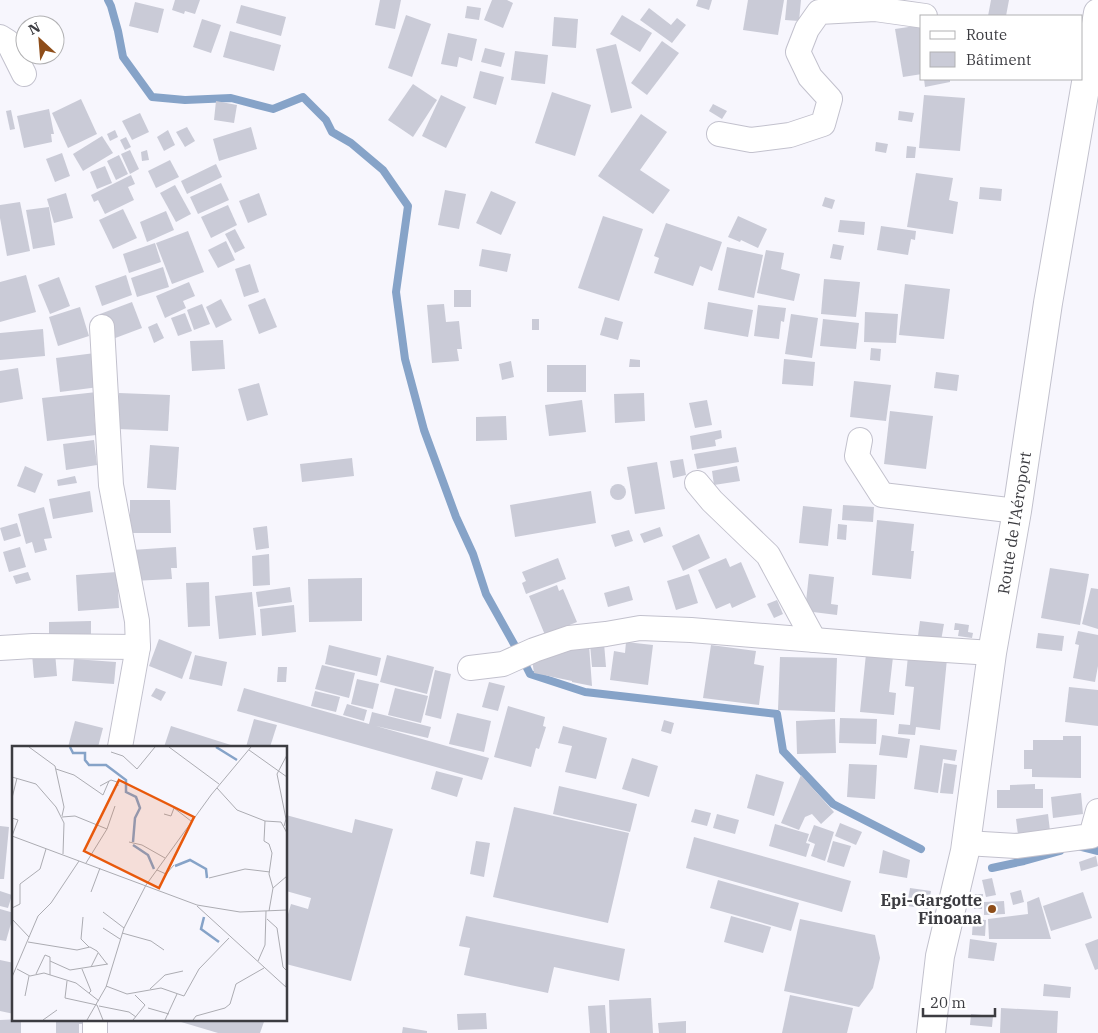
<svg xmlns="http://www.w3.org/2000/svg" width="1098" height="1033" viewBox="0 0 1098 1033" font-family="'IBM Plex Serif',serif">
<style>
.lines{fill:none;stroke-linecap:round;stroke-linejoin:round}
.stream{stroke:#86a3c8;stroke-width:8}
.building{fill:#cacbd7}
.minor-casing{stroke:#c2c1cd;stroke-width:26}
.secondary-casing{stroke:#c2c1cd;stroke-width:30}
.minor{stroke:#fff;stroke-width:24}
.secondary{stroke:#fff;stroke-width:28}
.poi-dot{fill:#8e4d19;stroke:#fff;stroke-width:2}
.labels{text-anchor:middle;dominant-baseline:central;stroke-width:5;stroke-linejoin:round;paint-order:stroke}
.street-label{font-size:16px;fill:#3c3c41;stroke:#fff}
.poi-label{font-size:16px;font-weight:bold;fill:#3c3c41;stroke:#fff;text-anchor:end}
.inset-river{fill:none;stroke:#86a3c8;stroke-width:2.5}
.inset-road{fill:none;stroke:#acacb2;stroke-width:1}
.view{fill:#e8590c;fill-opacity:0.15;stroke:#e8590c;stroke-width:2.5}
.inset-edge{fill:none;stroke:#3c3c41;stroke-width:2.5}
</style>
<rect width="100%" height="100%" fill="#f7f6fd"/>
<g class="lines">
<!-- stream -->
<g class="stream">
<polyline points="108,0 111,6 118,31 123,57 152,97 185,100 231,98 273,109 303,97 326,120 332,132 351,143 383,170 408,206 396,292 405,359 424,430 456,517 473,554 486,594 519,653"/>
<polyline points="524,662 530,674 585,692 777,714 783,751 833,804 921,849"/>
<polyline points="1078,846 1098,851"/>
<polyline points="992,868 1024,861 1060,851"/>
</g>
</g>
<!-- building -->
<g class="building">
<polygon points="175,0 200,0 195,14 185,11 184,14 172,10"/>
<polygon points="380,0 401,0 395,29 375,25"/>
<polygon points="492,0 507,0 513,3 503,28 484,20"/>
<polygon points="698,0 712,0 709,10 696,6"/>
<polygon points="748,0 784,0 778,35 743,30"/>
<polygon points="787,0 801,0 799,21 785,20"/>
<polygon points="991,0 1009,0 1006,16 988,16"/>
<polygon points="135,2 164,9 158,33 129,26"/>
<polygon points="241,5 286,17 281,36 236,23"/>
<polygon points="467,6 481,8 479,20 465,18"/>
<polygon points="649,8 671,25 677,18 686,25 672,43 640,20"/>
<polygon points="406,15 431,24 412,77 388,68"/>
<polygon points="622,15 652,33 640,52 610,34"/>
<polygon points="554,17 578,19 576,48 552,46"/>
<polygon points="202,19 221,25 211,53 193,47"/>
<polygon points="922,25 922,74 903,77 895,29"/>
<polygon points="230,31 281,45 274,71 223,57"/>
<polygon points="448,33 477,39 472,61 459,57 457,67 441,64"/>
<polygon points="662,41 679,53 647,95 631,83"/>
<polygon points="616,44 632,108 611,113 596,49"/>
<polygon points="485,48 505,53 501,67 481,62"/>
<polygon points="515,51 548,55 545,84 511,80"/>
<polygon points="480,71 504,77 496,105 473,98"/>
<polygon points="924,79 950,79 950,82 925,87"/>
<polygon points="413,84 437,100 413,137 388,120"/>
<polygon points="552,92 591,105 575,156 535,143"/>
<polygon points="441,95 466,107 446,148 422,136"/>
<polygon points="924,95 965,98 960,151 919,148"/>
<polygon points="81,99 97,134 68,148 52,113"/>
<polygon points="216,101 237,105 234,123 214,120"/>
<polygon points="713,104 727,111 722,119 709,111"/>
<polygon points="49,109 54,134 51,134 52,142 24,148 17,116"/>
<polygon points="11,110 15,129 10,130 6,111"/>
<polygon points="899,111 914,113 912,122 898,120"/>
<polygon points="140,113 149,132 132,140 122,121"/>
<polygon points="641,114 667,132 640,170 670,190 653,214 598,176"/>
<polygon points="187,127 195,141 185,147 176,132"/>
<polygon points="251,127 257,149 219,161 213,139"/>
<polygon points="115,130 118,137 110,141 107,134"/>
<polygon points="168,130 175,145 164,151 157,137"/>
<polygon points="102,136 113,153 83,171 73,154"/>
<polygon points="126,137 131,147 125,150 120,140"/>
<polygon points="876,142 888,144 886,153 875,151"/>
<polygon points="907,146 916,147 915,158 906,158"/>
<polygon points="130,150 139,169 130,174 121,154"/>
<polygon points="147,150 149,160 142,161 141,152"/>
<polygon points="62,153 70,176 55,182 46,159"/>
<polygon points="119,155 128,174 116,180 107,161"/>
<polygon points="170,160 179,177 156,188 148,171"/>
<polygon points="216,164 222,177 187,194 181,181"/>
<polygon points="105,166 112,183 97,189 90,172"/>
<polygon points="916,173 953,178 949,200 958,202 953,234 907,227"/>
<polygon points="131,175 135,184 128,187 134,200 105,214 98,200 94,202 91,195"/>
<polygon points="221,183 229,200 198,214 190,197"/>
<polygon points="175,185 191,214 176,222 160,193"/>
<polygon points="980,187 1002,189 1001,201 979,199"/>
<polygon points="445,190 466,194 459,229 438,225"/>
<polygon points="491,191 516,202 501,235 476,223"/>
<polygon points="66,193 73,218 54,223 47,199"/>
<polygon points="259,193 267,215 248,223 239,201"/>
<polygon points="825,197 835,200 832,209 822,206"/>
<polygon points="20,202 30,251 7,256 0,218 0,205"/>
<polygon points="228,205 237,225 211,238 201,217"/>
<polygon points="49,207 55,245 33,249 26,210"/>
<polygon points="123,209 137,238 113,249 99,220"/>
<polygon points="166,211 174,230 147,242 140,222"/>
<polygon points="603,216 643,229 619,301 578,288"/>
<polygon points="738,216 767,229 758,248 741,240 740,242 728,237"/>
<polygon points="840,220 865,222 864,235 838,232"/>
<polygon points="666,223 722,242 712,271 700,266 693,286 654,273 659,258 654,256"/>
<polygon points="881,226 916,231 915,240 911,239 908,255 877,250"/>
<polygon points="235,229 245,248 235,253 225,234"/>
<polygon points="188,231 204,272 172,284 156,243"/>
<polygon points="226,241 235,260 218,268 208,250"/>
<polygon points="155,243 161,262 129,273 123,254"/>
<polygon points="833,244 844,246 841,260 830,258"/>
<polygon points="727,247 763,255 754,298 718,290"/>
<polygon points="482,249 511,254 507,272 479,266"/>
<polygon points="766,250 784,253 781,269 800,274 794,301 757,293"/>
<polygon points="250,264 259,292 244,297 235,269"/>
<polygon points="163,267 169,287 137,297 131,278"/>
<polygon points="26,275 36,312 0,322 0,282"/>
<polygon points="126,275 132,295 102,306 95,286"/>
<polygon points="59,277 70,306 50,314 38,285"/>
<polygon points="824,279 860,282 856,317 821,314"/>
<polygon points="189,282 195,296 183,301 186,308 165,318 156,296"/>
<polygon points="905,284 950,289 944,339 899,335"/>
<rect x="454" y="290" width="17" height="17"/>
<polygon points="265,298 277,327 259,334 248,305"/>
<polygon points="221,299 232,320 216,328 206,307"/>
<polygon points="132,302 142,328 110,340 100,314"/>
<polygon points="708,302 753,310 748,337 704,329"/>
<polygon points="202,304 210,324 194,330 187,310"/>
<polygon points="444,304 446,322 459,321 462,349 457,349 459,361 432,363 427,305"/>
<polygon points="758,305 786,308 784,322 781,321 779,339 754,336"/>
<polygon points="80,307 89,336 58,346 49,317"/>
<polygon points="865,312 898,314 896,343 864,342"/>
<polygon points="185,313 192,331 178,336 171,318"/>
<polygon points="791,314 818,318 812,358 785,354"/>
<polygon points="605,317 623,322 618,340 600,335"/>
<rect x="532" y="319" width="7" height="11"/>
<polygon points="823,319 859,323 856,349 820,346"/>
<polygon points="157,323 164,338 154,343 148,327"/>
<polygon points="43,329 45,356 0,360 0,333"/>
<polygon points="223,340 225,369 192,371 190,341"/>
<polygon points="871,348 881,349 880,361 870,360"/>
<polygon points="95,353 99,387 60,392 56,358"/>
<polygon points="630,359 640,360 640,367 629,367"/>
<polygon points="784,359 815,362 813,386 782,384"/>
<polygon points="511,361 514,377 502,380 499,364"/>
<rect x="547" y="365" width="39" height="27"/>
<polygon points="18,368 23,399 0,403 0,371"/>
<polygon points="936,372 959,375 957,391 934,388"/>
<polygon points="854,381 891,385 886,421 850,417"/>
<polygon points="259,383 268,415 247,421 238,389"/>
<polygon points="97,392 99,413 94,414 96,435 47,441 42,398"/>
<polygon points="119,393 170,395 168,431 117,429"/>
<polygon points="644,393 645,421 615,423 614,394"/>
<polygon points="582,400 586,432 549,436 545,405"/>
<polygon points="707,400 712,425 695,428 689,403"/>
<polygon points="890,411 933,416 926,469 884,464"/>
<polygon points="506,416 507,440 476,441 476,417"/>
<polygon points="721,430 722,438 715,440 716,446 692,450 690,436"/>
<polygon points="94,440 97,465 66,470 63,444"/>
<polygon points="150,445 179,447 176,490 147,488"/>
<polygon points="736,447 739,462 697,469 694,454"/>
<polygon points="352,458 354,476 302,482 300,464"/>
<polygon points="683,459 686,475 673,478 670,461"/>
<polygon points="657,462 665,509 635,514 627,467"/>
<polygon points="25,466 43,474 35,493 17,486"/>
<polygon points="737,466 740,481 714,485 712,471"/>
<polygon points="75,476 77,483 58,486 57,480"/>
<circle cx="618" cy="492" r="8"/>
<polygon points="90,491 93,512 53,519 49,499"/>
<polygon points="591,491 596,523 515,537 510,505"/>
<polygon points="130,500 170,500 171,533 130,533"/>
<polygon points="843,505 874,507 873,522 842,520"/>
<polygon points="803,506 832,509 828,546 799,543"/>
<polygon points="44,507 52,538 44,539 47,550 35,553 32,542 26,544 18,514"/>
<polygon points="877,520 914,524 911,551 914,551 911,579 872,575"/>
<polygon points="17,523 21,536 4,541 0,528"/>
<polygon points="838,524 847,525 846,540 837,539"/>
<polygon points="267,526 269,548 256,550 253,528"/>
<polygon points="660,527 663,536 644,543 640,534"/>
<polygon points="629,530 633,541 615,547 611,535"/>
<polygon points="699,534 710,558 683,571 672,546"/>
<polygon points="20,547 26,567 9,572 3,552"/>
<polygon points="176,547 177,568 171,568 172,579 133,581 132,550"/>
<polygon points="269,554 270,585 253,586 252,556"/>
<polygon points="558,558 566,579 526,594 522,583 526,581 522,572"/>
<polygon points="726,558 730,567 741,562 756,597 732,608 730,603 716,609 698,570"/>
<polygon points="1050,568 1089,574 1080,625 1041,618"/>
<polygon points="28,572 31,580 16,584 13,576"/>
<polygon points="117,572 119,608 78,611 76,575"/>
<polygon points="689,574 698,603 676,610 667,581"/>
<polygon points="809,574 834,577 831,604 838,605 837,615 805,611"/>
<polygon points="362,578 362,621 309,622 308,579"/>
<polygon points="209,582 210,626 188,627 186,583"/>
<polygon points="557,585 559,591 563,589 577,622 545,635 529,596"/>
<polygon points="629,586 633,600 608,607 604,593"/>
<polygon points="290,587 292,602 258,607 256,592"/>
<polygon points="1091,588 1098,589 1098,629 1082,624"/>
<polygon points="252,592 256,635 219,639 215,596"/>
<polygon points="777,600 783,614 774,618 767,604"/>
<polygon points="294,605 296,632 262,636 260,609"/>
<polygon points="91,621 91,640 49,640 49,622"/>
<polygon points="920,621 944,624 940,646 917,643"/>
<polygon points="955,623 969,625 968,632 973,633 972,638 958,636 959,630 954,630"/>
<polygon points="1078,631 1098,635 1098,666 1095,682 1073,678 1079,645 1075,644"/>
<polygon points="1038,633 1064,636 1062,651 1036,648"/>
<polygon points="159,639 192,652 182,679 149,666"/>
<polygon points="626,642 653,645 648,685 610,680 614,651 625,653"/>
<polygon points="604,643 606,667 592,667 590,644"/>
<polygon points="329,645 381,658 377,676 325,664"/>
<polygon points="589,645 592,686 572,682 572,681 534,673 531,653"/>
<polygon points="711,645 756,651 754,664 764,666 759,705 703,698"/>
<polygon points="55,652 57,676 34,678 32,654"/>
<polygon points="866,654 893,657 889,692 896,693 894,715 860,712"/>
<polygon points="195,655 227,662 222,686 189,679"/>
<polygon points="387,655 434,667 427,694 380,682"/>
<polygon points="908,656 947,659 940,730 916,727 915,735 898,734 899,724 910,725 914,687 905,686"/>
<polygon points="780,657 837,658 835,712 778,710"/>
<polygon points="74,659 116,662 114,684 72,681"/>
<polygon points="322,665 355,673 349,698 315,689"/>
<polygon points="278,667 287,667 286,682 277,682"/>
<polygon points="435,670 451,674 441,719 425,715"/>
<polygon points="357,679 379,684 373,709 351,704"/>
<polygon points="489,682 505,686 498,711 482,707"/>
<polygon points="1069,687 1098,690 1098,726 1065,722"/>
<polygon points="156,688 166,692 161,701 151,696"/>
<polygon points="244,688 369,724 372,712 431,727 428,738 376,726 489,758 482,780 237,711"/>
<polygon points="395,688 428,696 421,723 388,715"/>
<polygon points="315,691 340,697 336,712 311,706"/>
<polygon points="347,704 367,710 364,721 343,715"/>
<polygon points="508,706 545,717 543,726 546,727 539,749 536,748 531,767 494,757"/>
<polygon points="457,713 491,721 484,752 449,744"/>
<polygon points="840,718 877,719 876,744 839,743"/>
<polygon points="254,719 277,725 270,747 246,747"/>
<polygon points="835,719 836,753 797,754 796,721"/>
<polygon points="664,720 674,723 671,734 661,731"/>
<polygon points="75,721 103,728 98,747 68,747"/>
<polygon points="171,726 234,746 234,747 164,747"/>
<polygon points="563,726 607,738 596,779 565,772 572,746 558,743"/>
<polygon points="882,735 910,739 907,758 879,755"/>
<polygon points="1063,736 1081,736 1081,778 1032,777 1032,769 1024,769 1024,750 1033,750 1033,740 1063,740"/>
<polygon points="920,745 957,750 955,761 943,759 938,793 914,789"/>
<polygon points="632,758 658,766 649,797 622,789"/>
<polygon points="944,763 957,765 953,794 940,793"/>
<polygon points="849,764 877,765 875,799 847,797"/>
<polygon points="436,771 463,778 457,797 431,789"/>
<polygon points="756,774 784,782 774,816 747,808"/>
<polygon points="801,775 834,812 821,824 812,814 805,817 799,830 781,823"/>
<polygon points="1035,784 1035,789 1043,789 1043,808 997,808 997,790 1010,790 1010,785"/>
<polygon points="559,786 637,804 630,832 553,814"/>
<polygon points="1081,793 1083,814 1053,818 1051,797"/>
<polygon points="514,807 629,833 608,923 493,897"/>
<polygon points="695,809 711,813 707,826 691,822"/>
<polygon points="717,814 739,820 735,834 713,828"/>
<polygon points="1048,814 1050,831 1018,835 1016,819"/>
<polygon points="286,815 352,833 355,819 393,829 351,981 286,964 286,921 291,904 308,909 311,898 286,891"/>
<polygon points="840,823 862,832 856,845 835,836"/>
<polygon points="775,824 809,834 806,843 810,844 806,857 769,846"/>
<polygon points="814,825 834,832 825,861 811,856 815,844 808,841"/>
<polygon points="0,826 9,827 4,879 0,879"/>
<polygon points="694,837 851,881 842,912 686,868"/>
<polygon points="476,841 490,843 484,877 470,874"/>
<polygon points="833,841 851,846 844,867 827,862"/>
<polygon points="883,850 910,860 907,878 879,873"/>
<polygon points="1096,856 1098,866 1081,871 1079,862"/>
<polygon points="992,878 996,895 986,897 982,880"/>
<polygon points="718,880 799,903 791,931 710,908"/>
<polygon points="910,888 931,891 928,909 907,906"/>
<polygon points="1021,890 1024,902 1013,905 1010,893"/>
<polygon points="0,891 12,895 8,908 0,906"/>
<polygon points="1083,892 1092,918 1051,931 1043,906"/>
<polygon points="975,894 983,894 982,909 974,909"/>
<polygon points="1039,897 1051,939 989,939 988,919 1028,914 1027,902"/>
<polygon points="1004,901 1005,914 984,915 984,902"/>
<polygon points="0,909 14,913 6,941 0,940"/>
<polygon points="466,916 625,949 619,981 554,967 548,993 464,975 470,948 459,946"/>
<polygon points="731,916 771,927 763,953 724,942"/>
<polygon points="800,919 875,935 880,958 873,988 859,1007 784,991"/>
<polygon points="973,919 986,920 985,936 972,935"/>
<polygon points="970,939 997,943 994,961 968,958"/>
<polygon points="1098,939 1098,969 1095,970 1085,944"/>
<polygon points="0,960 14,963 14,1014 0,1011"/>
<polygon points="1044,984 1071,987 1070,998 1043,996"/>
<polygon points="790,995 853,1008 847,1033 782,1033"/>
<polygon points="651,998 653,1033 610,1033 609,1000"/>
<polygon points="605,1005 607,1033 590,1033 588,1006"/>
<polygon points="1001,1008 1058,1011 1057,1033 1000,1033"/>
<polygon points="486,1013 487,1029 458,1030 457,1014"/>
<polygon points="971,1014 993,1016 992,1027 970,1025"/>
<polygon points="21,1019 21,1033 0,1033 0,1020"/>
<polygon points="56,1019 84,1019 85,1024 79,1024 79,1033 56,1033"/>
<polygon points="171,1019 265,1019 260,1033 218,1033"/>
<polygon points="686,1021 686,1033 659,1033 658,1023"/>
<polygon points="403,1027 427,1031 427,1033 402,1033"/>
</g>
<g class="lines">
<!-- minor casing -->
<g class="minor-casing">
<g id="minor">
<polyline points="0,37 8,42 24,74"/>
<polyline points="719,134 751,140 790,135 823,124 830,99 810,77 798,52 807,29 819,12 875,9 925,16"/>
<polyline points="102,327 111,485 137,621 138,647 120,747"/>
<polyline points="860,440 857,456 882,495 1017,511"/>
<polyline points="697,483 712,501 768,555 814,640"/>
<polyline points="0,648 33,646 138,647"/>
<polyline points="470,668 503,664 534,650 569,638 606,634 640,628 691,630 900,647 992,653"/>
<polyline points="966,843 1016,846 1091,836 1098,811"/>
<polyline points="95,1033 95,1019"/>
</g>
</g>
<!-- secondary casing -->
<g class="secondary-casing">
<polyline id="secondary" points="931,1033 940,956 965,851 992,653 1017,511 1048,303 1098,13"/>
</g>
<!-- minor -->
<use href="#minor" class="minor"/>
<!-- secondary -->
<use href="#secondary" class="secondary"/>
</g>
<!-- markers -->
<circle class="poi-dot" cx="992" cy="909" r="5"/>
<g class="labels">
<!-- street labels -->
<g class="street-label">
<text transform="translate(1014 523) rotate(-81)">Route de l'Aéroport</text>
</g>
<!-- poi labels -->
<g class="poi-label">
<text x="982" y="900">Epi-Gargotte<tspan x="982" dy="18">Finoana</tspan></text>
</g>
</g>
<!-- overview -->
<g transform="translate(12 746)">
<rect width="275" height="275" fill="#f7f6fd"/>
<path class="inset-river" d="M58,1L61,7H73V14L77,19H94L114,34V46L124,51L128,62L123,72L121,96M204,1L225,14M121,99L136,109L142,123M163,120L178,114L194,123L195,132M192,171L189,183L207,196"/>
<path class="inset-road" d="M17,1L43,20L52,61L50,70M157,1L207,38M237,4L275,31M99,6L111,10L125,23L143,1M44,23L62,29L91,49L97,35M0,31L24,38L44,61L52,77L51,108M88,40L99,34L105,36L106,40M205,42L225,64L253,75L269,76L275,87M0,52L5,32M152,68L159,70L162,62L179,75M50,71L63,70L95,83M0,72L6,74L0,90M253,75L252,95L257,98L260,107L257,128L261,142M272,80L274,73L265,28L275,9M0,90L185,159L228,166L275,164M117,96L130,99L153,112M74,117L95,83L103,60M145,124L154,128L162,119M197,132L233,123L258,126M79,146L88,122M185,160L275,242M0,162L8,158V138L28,123L34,103M257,165L261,142L275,130M91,166L112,182M71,171L69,193L77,201M0,173L17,191M255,173L265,182L271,221L275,225M91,182L108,193M110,187L139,195L152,204M16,196L65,204L78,201L85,205L95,218M38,215L58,224L96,218M246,215L253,199L254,165M79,221L86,207M5,223L18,230L32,227L64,237L87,255M70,223L79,245L77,247M24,228L33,209L38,211V229M0,231L26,170L39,157L67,115M55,235L53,252L85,259L91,274M94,240L115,248L149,242L172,250L187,223L217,192M274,241L275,226M138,243L153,229L171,225M13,250L17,230M87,260L117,266L124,271M136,262L157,268M31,274L45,264M75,274L94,241L112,182L134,139L199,49L239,1M121,274L133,259L123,249M153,274L165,248M181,274L184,270L213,262L218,258L224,238L252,222"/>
<path class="view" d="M107,34L182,71L147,142L72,105Z"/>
<rect width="275" height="275" class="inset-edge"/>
</g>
<!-- legend -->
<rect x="920" y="15" width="162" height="65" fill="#ffffff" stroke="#b1b1b3"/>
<rect x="930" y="31" width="25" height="8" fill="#ffffff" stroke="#b1b1b3"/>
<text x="966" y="40" font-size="15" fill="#3c3c41">Route</text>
<rect x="930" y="52" width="25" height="15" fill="#cacbd7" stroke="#b1b1b3"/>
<text x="966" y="65" font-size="15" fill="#3c3c41">Bâtiment</text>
<!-- north arrow -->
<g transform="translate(40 40) rotate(334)"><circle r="24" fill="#ffffff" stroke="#b1b1b3"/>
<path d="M0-4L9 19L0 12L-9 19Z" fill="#8e4d19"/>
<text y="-8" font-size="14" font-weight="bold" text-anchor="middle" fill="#3c3c41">N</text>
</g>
<!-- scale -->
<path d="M923 1008v8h72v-8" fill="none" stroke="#3c3c41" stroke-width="2.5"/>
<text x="930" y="1008" font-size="15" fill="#3c3c41" stroke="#ffffff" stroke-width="4" paint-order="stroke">20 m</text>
</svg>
